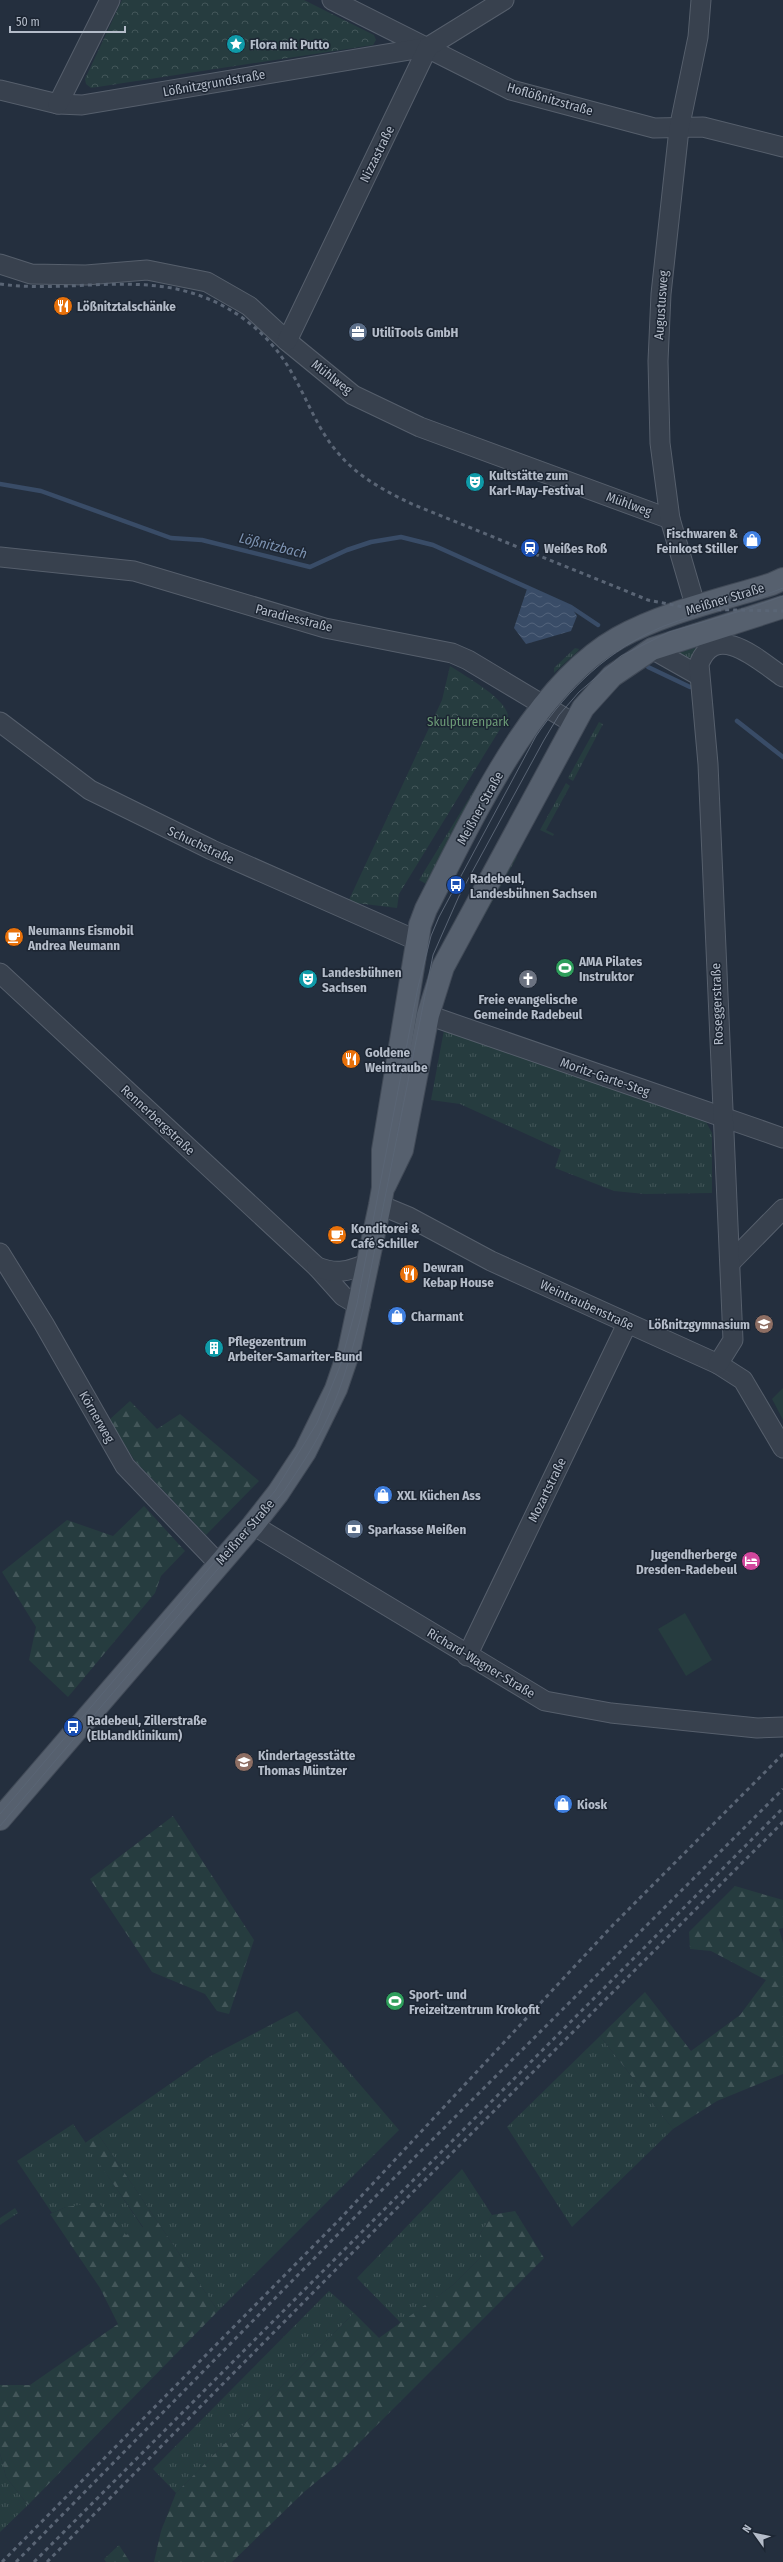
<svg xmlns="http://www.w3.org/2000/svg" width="783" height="2562" viewBox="0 0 783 2562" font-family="'Fira Sans Condensed',sans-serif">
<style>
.grass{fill:url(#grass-tufts)}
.forest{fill:url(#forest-firs)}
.park{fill:url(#park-crowns)}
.pitch{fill:#263c3f}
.water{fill:url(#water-waves)}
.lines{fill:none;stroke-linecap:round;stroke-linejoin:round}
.stream{stroke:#394c67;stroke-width:4.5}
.minor-casing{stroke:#565f6c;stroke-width:21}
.major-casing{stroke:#414a57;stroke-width:24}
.minor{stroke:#38414e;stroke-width:19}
.major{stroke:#56606e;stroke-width:22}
.tram{stroke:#5a6575;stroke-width:1}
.rail{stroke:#5a6575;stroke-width:3;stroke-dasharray:4 4;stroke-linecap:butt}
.labels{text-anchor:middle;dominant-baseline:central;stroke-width:3;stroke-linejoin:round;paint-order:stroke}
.poi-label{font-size:13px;font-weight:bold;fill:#b4bcc9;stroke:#1d2633;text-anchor:start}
.street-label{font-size:13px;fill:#b4bcc9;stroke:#1d2633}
.park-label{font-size:13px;fill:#6b9a76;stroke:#1d2633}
.water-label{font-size:14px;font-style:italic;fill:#7c92b1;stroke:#1d2633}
</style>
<defs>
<pattern id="grass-tufts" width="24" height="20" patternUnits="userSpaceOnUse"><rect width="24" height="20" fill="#263c3f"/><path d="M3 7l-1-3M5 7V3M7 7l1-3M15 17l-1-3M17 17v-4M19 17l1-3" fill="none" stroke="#435659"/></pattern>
<pattern id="forest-firs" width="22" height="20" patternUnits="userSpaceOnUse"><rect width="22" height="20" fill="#263c3f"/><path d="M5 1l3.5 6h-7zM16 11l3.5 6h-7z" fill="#435659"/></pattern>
<pattern id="park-crowns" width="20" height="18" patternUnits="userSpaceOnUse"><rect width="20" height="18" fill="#263c3f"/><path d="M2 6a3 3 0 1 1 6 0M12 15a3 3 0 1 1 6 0" fill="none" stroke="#435659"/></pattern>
<pattern id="water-waves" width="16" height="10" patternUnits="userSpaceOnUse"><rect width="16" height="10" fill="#394c67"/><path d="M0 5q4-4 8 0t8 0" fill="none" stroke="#53647b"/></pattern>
</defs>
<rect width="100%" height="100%" fill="#242f3e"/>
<!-- grass -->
<g class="grass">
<polygon points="705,645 692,660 675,654"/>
<polygon points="575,648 579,649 578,651 554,673 554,668"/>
<polygon points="599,722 603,724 573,781 568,778"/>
<polygon points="481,780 432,887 419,880 479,782"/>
<polygon points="566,783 570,786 546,830 554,834 553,836 540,830"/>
<polygon points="512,854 517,857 482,920 478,918"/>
<polygon points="444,1030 703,1116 712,1133 712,1193 645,1194 614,1191 555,1168 561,1150 460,1104 431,1100"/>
<polygon points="297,2011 399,2130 218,2311 98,2134 207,2058"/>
<polygon points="600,2036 673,2129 572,2227 507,2127"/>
<polygon points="73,2124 143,2228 126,2235 66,2207 52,2213 17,2161"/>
<polygon points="462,2169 492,2215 480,2234 480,2258 453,2285 401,2323 357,2278"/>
<polygon points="15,2208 18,2213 0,2225 0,2218"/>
<polygon points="329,2291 354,2313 176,2493 153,2469"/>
<polygon points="0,2453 6,2477 28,2505 0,2532"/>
</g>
<!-- forest -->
<g class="forest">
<polygon points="130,1401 157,1429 180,1414 259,1481 206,1535 135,1461 109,1420"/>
<polygon points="144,1506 185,1551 161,1576 155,1593 68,1697 29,1660 36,1627 2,1572 67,1520 113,1536"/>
<polygon points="173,1816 254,1940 229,2014 217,2011 205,1994 152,1972 90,1879"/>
<polygon points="735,1886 783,1900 783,1928 779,1929 783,1943 783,2074 717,2101 673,2129 600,2036 645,1992 691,2051 740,2015 766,1980 711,1951 690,1949 689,1932"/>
<polygon points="98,2134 218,2311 28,2505 6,2477 0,2453 0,2385 30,2385 118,2324 100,2288 50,2214 66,2207 98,2202 126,2235 143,2227 85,2143"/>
<polygon points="515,2211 544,2258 338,2464 304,2492 232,2562 154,2562 161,2531 176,2493 354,2313 379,2338 453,2285 480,2258 480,2234 492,2215"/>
<polygon points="119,2545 130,2562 106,2562 104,2559"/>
</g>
<!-- park -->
<g class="park">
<polygon points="122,0 304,0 374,35 376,40 373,45 91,88 86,84 85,79"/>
<path d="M450,666C465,676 507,699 508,716L399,894L397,908L348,902L442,700Z"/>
</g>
<!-- pitch -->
<g class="pitch">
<polygon points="783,1388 783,1420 772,1399"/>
<polygon points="685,1613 712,1660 686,1676 658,1629"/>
</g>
<!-- water -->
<polygon class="water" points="527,589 571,607 577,616 571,631 526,644 514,628"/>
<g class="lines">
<!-- stream -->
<g class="stream">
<polyline points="0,484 41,491 171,538 202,540 310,567 347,550 371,542 401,537 433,545 571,607 598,625"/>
<polyline points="648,667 690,687"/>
<polyline points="737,721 783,757"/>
</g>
<!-- minor casing -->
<g class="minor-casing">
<g id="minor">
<polyline points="332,0 511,90 654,128 703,127 783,147"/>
<polyline points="0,90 58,104 82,105 428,47"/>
<polyline points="58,104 110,0"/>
<polyline points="0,264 31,274 86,275 147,270 207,282 249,306 287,341 353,395 420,427 670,519"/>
<polyline points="287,341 428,47 504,0"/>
<polyline points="0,557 134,571 325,628 452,653 468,660 573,723"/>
<polyline points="696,608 670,519 660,443 658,361 661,294 679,129 698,37 701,0"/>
<polyline points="652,649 698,675"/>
<polyline points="0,722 90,790 212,850 418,941"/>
<polyline points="0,973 317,1267 343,1296 360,1306"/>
<polyline points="428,1015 783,1138"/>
<polyline points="380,1205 409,1217 491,1261 718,1364 743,1380 783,1448"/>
<polyline points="0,1253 44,1324 125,1466 218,1563"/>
<polyline points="731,1262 783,1209"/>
<path d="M317,1267C338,1275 348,1271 369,1263"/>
<path d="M718,1364L733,1340L708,764L699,664C716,620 760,661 783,677"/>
<polyline points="253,1525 545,1701 611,1713 757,1728 783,1727"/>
<polyline points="467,1656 627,1324"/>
</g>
</g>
<!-- major casing -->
<g class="major-casing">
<g id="major">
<polyline points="385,1185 402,1150 428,1015 443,967 583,708 612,676 652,649 783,607"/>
<path d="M0,1819L253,1525L278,1493L305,1452L336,1389L349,1351L380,1205L383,1188V1150L420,925L426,909C471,822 531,687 618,638C665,612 721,600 772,584L783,579"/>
</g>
</g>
<!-- minor -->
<use href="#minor" class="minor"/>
<!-- major -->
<use href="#major" class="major"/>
<!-- tram -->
<g class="tram">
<path d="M0,1814L275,1491L317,1423L340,1366L357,1304L418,987L431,936L439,917L536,736C569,688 609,649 664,626C703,611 744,604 783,588"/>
<path d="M0,1826L284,1491C300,1467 316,1444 328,1417C344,1383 353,1346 363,1309L433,955L459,896L544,740L559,715L579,692L621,656L669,632L747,609L783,596"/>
</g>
<!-- rail -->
<g class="rail">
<path d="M0,284C63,293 130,274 192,293C235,306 272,336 293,375C308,401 318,430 338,453C358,477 385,491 412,504L648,600L693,609L783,611"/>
<polyline points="2,2562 340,2219 613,1925 783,1754"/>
<polyline points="16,2562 348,2224 783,1789"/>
<polyline points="34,2562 783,1808"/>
<polyline points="47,2562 364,2241 783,1822"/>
</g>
</g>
<!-- icons -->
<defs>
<g id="sight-disc" transform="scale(1)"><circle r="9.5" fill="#0f9aa8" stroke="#1d2633"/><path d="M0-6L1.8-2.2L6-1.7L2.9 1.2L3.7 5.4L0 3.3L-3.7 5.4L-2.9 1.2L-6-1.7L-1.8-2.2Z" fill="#fff"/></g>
<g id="restaurant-disc" transform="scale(1)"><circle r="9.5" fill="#e8710a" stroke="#1d2633"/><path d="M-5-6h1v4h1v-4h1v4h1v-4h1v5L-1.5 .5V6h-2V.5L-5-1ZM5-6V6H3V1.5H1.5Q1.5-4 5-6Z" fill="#fff"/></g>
<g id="office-disc" transform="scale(1)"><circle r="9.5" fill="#5c6f8a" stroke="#1d2633"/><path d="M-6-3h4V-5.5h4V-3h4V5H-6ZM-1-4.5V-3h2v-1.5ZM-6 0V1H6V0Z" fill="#fff"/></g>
<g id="theatre-disc" transform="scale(1)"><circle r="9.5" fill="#0f9aa8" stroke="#1d2633"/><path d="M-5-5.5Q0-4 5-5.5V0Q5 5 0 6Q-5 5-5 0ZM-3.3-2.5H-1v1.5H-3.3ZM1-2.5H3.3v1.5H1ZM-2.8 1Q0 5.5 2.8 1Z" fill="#fff"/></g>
<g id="shop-disc" transform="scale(1)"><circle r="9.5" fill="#3f7fe0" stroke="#1d2633"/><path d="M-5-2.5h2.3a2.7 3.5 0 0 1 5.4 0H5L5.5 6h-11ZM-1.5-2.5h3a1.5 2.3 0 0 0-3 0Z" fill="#fff"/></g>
<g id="station-disc" transform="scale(1)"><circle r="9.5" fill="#1a4fb4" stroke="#1d2633"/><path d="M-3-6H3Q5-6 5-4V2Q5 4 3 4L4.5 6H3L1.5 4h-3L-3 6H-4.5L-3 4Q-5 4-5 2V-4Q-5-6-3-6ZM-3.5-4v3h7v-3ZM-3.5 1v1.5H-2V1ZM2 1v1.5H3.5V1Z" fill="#fff"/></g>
<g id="bus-disc" transform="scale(1)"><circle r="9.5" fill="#1a4fb4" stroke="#1d2633"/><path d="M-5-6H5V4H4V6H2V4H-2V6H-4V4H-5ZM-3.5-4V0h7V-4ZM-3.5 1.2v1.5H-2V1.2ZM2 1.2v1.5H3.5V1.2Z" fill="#fff"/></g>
<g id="cafe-disc" transform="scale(1)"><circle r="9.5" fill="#e8710a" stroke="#1d2633"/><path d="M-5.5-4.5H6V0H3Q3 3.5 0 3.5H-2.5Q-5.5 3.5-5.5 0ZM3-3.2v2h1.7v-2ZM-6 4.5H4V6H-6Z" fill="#fff"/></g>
<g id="stadium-disc" transform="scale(1)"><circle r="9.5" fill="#2e9e5b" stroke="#1d2633"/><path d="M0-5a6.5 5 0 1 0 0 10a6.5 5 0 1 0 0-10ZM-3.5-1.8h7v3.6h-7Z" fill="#fff"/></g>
<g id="church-disc" transform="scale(1)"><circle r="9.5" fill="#6b7280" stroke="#1d2633"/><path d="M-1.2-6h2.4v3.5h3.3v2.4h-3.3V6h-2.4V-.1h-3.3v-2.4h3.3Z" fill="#fff"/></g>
<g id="school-disc" transform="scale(1)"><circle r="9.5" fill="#8d6e63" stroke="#1d2633"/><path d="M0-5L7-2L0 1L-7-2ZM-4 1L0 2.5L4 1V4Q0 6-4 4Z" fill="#fff"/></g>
<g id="building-disc" transform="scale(1)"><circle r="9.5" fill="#0f9aa8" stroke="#1d2633"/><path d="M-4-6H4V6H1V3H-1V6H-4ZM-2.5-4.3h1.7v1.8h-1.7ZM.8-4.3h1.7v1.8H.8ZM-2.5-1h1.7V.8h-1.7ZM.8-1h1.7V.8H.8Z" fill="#fff"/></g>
<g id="bank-disc" transform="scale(1)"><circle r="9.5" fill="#5c6f8a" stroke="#1d2633"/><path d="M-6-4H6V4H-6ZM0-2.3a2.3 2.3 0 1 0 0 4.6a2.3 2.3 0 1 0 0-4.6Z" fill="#fff"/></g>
<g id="hotel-disc" transform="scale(1)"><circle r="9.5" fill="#d1479c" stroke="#1d2633"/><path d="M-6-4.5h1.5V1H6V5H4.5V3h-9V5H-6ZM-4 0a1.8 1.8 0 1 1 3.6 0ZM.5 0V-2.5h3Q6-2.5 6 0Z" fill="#fff"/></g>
</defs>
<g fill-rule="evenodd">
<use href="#sight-disc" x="236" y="44"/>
<use href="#restaurant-disc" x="63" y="306"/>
<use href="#office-disc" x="358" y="332"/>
<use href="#theatre-disc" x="475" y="482"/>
<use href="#shop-disc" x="752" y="540"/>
<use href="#station-disc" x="530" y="548"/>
<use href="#bus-disc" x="456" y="885"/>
<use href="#cafe-disc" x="14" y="937"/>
<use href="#stadium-disc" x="565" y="968"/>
<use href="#theatre-disc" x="308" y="979"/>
<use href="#church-disc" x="528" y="979"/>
<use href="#restaurant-disc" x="351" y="1059"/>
<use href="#cafe-disc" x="337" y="1235"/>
<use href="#restaurant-disc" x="409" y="1274"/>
<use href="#shop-disc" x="397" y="1316"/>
<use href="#school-disc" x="764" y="1324"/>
<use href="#building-disc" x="214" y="1348"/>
<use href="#shop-disc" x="383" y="1495"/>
<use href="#bank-disc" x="354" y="1529"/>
<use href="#hotel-disc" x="751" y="1561"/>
<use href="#bus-disc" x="73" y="1727"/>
<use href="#school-disc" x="244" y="1762"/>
<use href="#shop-disc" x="563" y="1804"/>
<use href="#stadium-disc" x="395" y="2001"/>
</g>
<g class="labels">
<!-- poi labels -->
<g class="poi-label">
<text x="250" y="44">Flora mit Putto</text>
<text x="77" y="306">Lößnitztalschänke</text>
<text x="372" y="332">UtiliTools GmbH</text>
<text x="489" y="475">Kultstätte zum<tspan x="489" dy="15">Karl-May-Festival</tspan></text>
<text x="738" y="533" text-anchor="end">Fischwaren &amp;<tspan x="738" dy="15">Feinkost Stiller</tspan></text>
<text x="544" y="548">Weißes Roß</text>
<text x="470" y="878">Radebeul,<tspan x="470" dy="15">Landesbühnen Sachsen</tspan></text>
<text x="28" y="930">Neumanns Eismobil<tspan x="28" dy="15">Andrea Neumann</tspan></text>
<text x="579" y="961">AMA Pilates<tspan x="579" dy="15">Instruktor</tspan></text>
<text x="322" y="972">Landesbühnen<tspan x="322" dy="15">Sachsen</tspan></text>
<text x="528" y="999" text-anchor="middle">Freie evangelische<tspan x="528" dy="15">Gemeinde Radebeul</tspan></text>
<text x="365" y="1052">Goldene<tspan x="365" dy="15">Weintraube</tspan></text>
<text x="351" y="1228">Konditorei &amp;<tspan x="351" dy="15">Café Schiller</tspan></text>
<text x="423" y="1267">Dewran<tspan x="423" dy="15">Kebap House</tspan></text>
<text x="411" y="1316">Charmant</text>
<text x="750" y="1324" text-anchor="end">Lößnitzgymnasium</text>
<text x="228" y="1341">Pflegezentrum<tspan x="228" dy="15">Arbeiter-Samariter-Bund</tspan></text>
<text x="397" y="1495">XXL Küchen Ass</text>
<text x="368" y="1529">Sparkasse Meißen</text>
<text x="737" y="1554" text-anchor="end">Jugendherberge<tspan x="737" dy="15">Dresden-Radebeul</tspan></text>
<text x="87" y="1720">Radebeul, Zillerstraße<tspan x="87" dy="15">(Elblandklinikum)</tspan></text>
<text x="258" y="1755">Kindertagesstätte<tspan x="258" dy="15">Thomas Müntzer</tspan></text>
<text x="577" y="1804">Kiosk</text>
<text x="409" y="1994">Sport- und<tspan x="409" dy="15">Freizeitzentrum Krokofit</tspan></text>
</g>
<!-- street labels -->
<g class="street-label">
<text transform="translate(214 83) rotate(-10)">Lößnitzgrundstraße</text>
<text transform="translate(550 99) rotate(16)">Hoflößnitzstraße</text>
<text transform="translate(377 154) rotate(-64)">Nizzastraße</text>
<text transform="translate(661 305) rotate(-86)">Augustusweg</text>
<text transform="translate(332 377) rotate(38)">Mühlweg</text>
<text transform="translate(629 504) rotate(20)">Mühlweg</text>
<text transform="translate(725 599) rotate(-17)">Meißner Straße</text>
<text transform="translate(294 618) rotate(14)">Paradiesstraße</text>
<text transform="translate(480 808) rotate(-61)">Meißner Straße</text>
<text transform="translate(201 845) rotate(25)">Schuchstraße</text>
<text transform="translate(717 1004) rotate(-92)">Roseggerstraße</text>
<text transform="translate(605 1077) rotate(19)">Moritz-Garte-Steg</text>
<text transform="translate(158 1120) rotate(43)">Rennerbergstraße</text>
<text transform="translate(587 1305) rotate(25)">Weintraubenstraße</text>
<text transform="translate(97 1417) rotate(60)">Körnerweg</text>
<text transform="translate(547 1490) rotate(-64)">Mozartstraße</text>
<text transform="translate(245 1532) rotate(-49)">Meißner Straße</text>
<text transform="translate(481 1663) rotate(31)">Richard-Wagner-Straße</text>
</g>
<!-- park labels -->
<g class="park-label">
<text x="468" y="721">Skulpturenpark</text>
</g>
<!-- water labels -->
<g class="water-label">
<text transform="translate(273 546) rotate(14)">Lößnitzbach</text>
</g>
</g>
<!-- north arrow -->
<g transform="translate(755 2534) rotate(303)" stroke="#1d2633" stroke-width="3" paint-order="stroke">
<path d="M0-3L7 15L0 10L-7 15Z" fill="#b4bcc9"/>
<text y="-6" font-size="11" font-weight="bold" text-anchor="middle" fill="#b4bcc9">N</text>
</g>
<!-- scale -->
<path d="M10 26v6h115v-6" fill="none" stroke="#b4bcc9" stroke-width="2"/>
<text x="16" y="26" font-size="12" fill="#b4bcc9" stroke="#1d2633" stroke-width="3" paint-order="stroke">50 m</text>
</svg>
